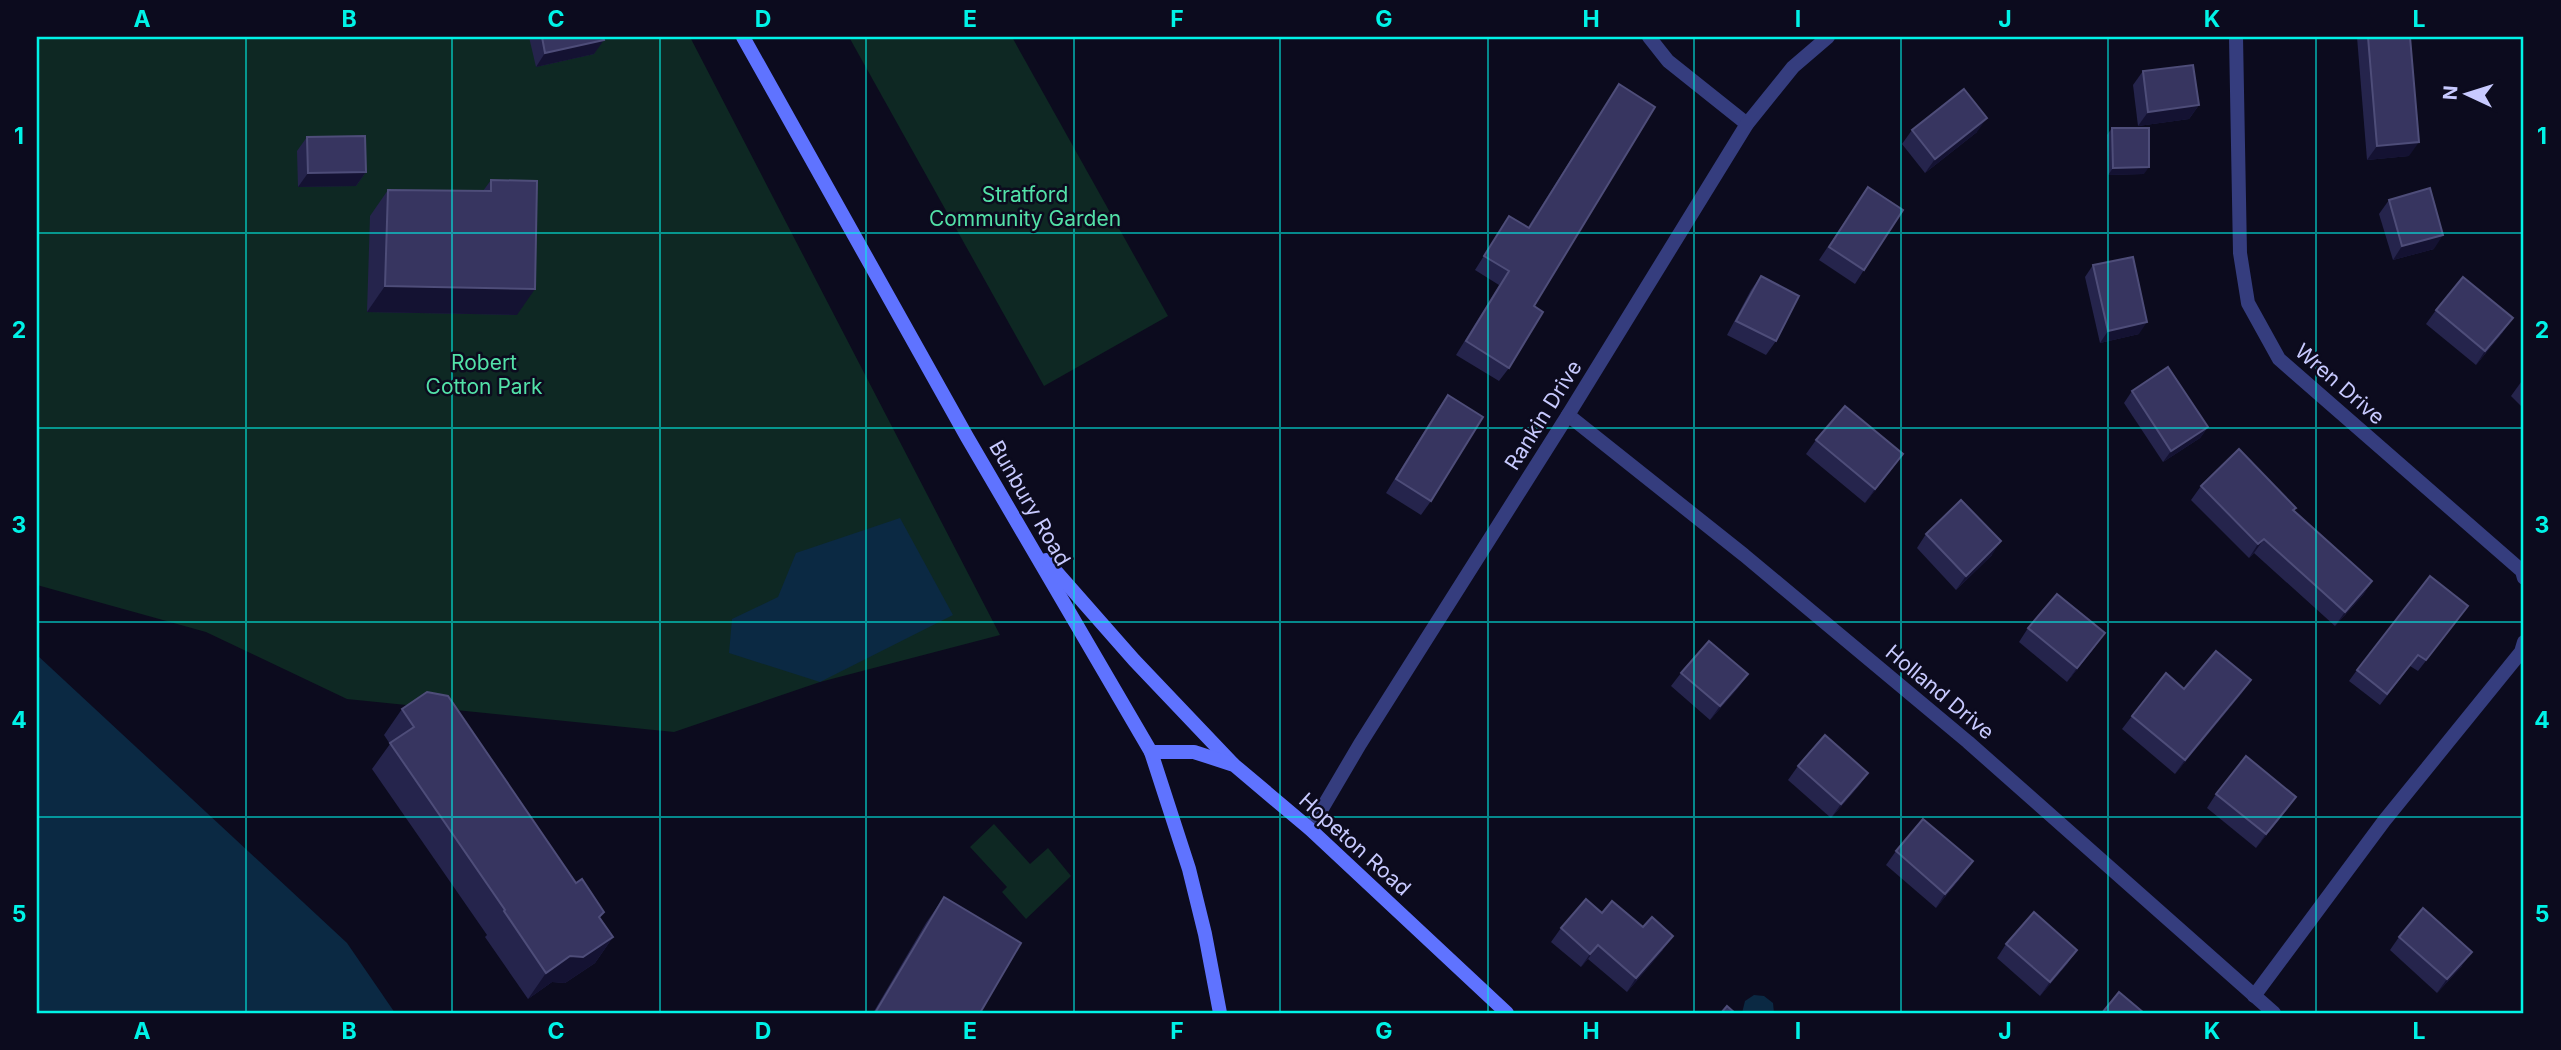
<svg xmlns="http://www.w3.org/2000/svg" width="2561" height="1050" viewBox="0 0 2561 1050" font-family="Inter,sans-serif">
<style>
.green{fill:#0e2823}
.water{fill:#0b2943}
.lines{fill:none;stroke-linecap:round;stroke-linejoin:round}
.minor{stroke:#353d7e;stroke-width:14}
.secondary{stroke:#5f73ff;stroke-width:14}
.wall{fill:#25244c}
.shaded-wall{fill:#141232}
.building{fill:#373560;stroke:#4e4d79;stroke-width:2}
.grid{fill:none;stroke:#00f3e7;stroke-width:2;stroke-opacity:0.55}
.labels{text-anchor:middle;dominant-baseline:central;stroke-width:5;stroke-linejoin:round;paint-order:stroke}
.park-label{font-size:21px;fill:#53e1a8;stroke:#0c0b1e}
.street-label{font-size:21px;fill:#c8caff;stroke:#0c0b1e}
.neatline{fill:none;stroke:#00f3e7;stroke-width:2.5}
.grid-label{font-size:23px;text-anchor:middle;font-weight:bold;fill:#00f3e7}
</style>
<rect width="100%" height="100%" fill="#0c0b1e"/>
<!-- green -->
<g class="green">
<polygon points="37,37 690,37 1000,635 820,682 674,732 347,699 206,632 37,585"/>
<polygon points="849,37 1012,37 1168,316 1044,386"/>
<polygon points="994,824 1030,864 1048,848 1071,876 1026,919 1002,892 1007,887 970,847"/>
</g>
<!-- water -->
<g class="water">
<polygon points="900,518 953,615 820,682 729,653 732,619 778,597 796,553"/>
<polygon points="37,655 347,943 395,1013 37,1013"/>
<polygon points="1754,995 1764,996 1773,1003 1774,1013 1742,1013 1745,1001"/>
</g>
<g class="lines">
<!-- minor -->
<g class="minor">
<polyline points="1649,37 1668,61 1747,124"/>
<polyline points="2236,37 2240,253 2248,303 2279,359 2522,571 2524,578"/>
<polyline points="1568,415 1744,555 1968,742 2274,1013"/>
<polyline points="1310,829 1360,744 1568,415 1747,124 1793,67 1828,37"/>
<polyline points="2254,996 2384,821 2521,652 2524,642"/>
</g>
<!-- secondary -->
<g class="secondary">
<polyline points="743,37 967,437 1151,752 1189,869 1205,934 1220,1013"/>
<polyline points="1046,560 1134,660 1233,764"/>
<polyline points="1151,752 1194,752 1234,765 1310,829 1507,1013"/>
</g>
</g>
<!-- wall -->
<g class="wall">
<polygon points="529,37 603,37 594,54 536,67"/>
<polygon points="2357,37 2410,37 2409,156 2367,160"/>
<polygon points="2143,71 2199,105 2189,119 2138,126 2133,85"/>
<polygon points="1619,84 1534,306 1509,368 1499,381 1456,355 1499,285 1475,270 1509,216 1528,227"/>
<polygon points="2112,128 2144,174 2108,175 2107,135"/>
<polygon points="1912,130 1977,132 1925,173 1902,144"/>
<polygon points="307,137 366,172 356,186 298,187 297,151"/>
<polygon points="491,180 517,315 367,312 370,216 388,190 483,191"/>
<polygon points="1868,187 1864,270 1855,284 1819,260"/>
<polygon points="2389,200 2434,249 2393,260 2379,214"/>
<polygon points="2093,265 2139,334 2100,343 2085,277"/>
<polygon points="1761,276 1776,341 1766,355 1727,335 1751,290"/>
<polygon points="2436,310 2503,332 2476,365 2426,324"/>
<polygon points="2524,378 2524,409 2511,396"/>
<polygon points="2132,391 2208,427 2200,438 2163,462 2124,403"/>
<polygon points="1448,395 1431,501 1421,515 1386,493 1438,409"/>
<polygon points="1816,440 1893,468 1865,503 1806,454"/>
<polygon points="2201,486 2294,510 2372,581 2363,595 2335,626 2254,553 2249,558 2191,500"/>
<polygon points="1926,534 1992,555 1956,590 1917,548"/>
<polygon points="2460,617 2418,671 2410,666 2380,705 2349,681 2357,670"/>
<polygon points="2028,628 2095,647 2067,682 2019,642"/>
<polygon points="1681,673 1748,674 1738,688 1710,720 1671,686"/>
<polygon points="2251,680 2241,694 2175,774 2122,729 2132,716 2184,689"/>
<polygon points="402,709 600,919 613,937 595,963 565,983 552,982 528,999 485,937 487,935 372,769 390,744 384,735"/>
<polygon points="1798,766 1868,773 1858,787 1831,818 1788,780"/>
<polygon points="2216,794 2296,797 2286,811 2256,848 2207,808"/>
<polygon points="1896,851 1963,875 1936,908 1886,865"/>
<polygon points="944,897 980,1013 873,1013 926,923"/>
<polygon points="1602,913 1663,950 1627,992 1588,959 1581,967 1551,942 1561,928"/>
<polygon points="2399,937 2462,966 2437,993 2390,950"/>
<polygon points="2006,944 2068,963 2040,996 1997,958"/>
</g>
<!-- shaded-wall -->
<g class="shaded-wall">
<polygon points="604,40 594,54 536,67 545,53"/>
<polygon points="2199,105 2189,119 2138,126 2148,112"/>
<polygon points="1987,118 1977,132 1925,173 1935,159"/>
<polygon points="2419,142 2409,156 2367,160 2377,146"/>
<polygon points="2149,167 2144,174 2108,175 2113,168"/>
<polygon points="366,172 356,186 298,187 308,173"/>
<polygon points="2443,235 2434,249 2393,260 2402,246"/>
<polygon points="385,286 535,289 517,315 367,312"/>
<polygon points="2513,318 2503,332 2476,365 2485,351"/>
<polygon points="2147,322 2139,334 2100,343 2108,331"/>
<polygon points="2208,427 2200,438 2163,462 2171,451"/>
<polygon points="1903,454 1893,468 1865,503 1875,489"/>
<polygon points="2264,539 2254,553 2249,558 2258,544"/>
<polygon points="2001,541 1992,555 1956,590 1966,576"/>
<polygon points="2372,581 2363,595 2335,626 2345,612"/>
<polygon points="2105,633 2095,647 2067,682 2077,668"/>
<polygon points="1748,674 1738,688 1710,720 1720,706"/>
<polygon points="2251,680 2241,694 2175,774 2185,760"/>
<polygon points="1868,773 1858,787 1831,818 1841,804"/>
<polygon points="2296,797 2286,811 2256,848 2266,834"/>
<polygon points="1973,861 1963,875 1936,908 1945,894"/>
<polygon points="1673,936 1663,950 1627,992 1636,978"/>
<polygon points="613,937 595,963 565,983 552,982 528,999 546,973 570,956"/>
<polygon points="1598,945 1588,959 1581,967 1590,954"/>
<polygon points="2077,950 2068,963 2040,996 2050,982"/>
<polygon points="2472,952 2462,966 2437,993 2447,979"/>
</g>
<!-- building -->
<g class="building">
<polygon points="542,37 603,37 604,40 545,53"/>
<polygon points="2368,37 2410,37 2419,142 2377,146"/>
<polygon points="2193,65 2199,105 2148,112 2143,71"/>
<polygon points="1619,84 1655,107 1534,306 1543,312 1509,368 1466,341 1509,271 1484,256 1509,216 1529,228"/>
<polygon points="1964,89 1987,118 1935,159 1912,130"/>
<polygon points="2112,128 2149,128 2149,167 2113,168"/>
<polygon points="365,136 366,172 308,173 307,137"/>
<polygon points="491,180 537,181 535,289 385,286 388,190 491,191"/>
<polygon points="1868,187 1903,210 1864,270 1829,247"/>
<polygon points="2430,188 2443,235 2402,246 2389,200"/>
<polygon points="2133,257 2147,322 2108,331 2093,265"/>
<polygon points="1761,276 1799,296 1776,341 1736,321"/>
<polygon points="2463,277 2513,318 2485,351 2436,310"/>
<polygon points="2168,367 2208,427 2171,451 2132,391"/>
<polygon points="1448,395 1483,417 1431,501 1396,479"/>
<polygon points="1845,406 1903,454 1875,489 1816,440"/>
<polygon points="2239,449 2296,508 2293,510 2372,581 2345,612 2264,539 2258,544 2201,486"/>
<polygon points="1961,500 2001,541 1966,576 1926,534"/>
<polygon points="2430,576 2468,606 2426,660 2418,655 2387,694 2357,670"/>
<polygon points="2057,594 2105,633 2077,668 2028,628"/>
<polygon points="1709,641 1748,674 1720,706 1681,673"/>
<polygon points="2216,651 2251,680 2185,760 2132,716 2166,673 2184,689"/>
<polygon points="427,692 448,696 576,883 582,879 604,912 599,917 613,937 583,957 570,956 546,973 504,911 505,910 390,743 414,727 402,709"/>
<polygon points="1825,735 1868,773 1841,804 1798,766"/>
<polygon points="2246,756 2296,797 2266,834 2216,794"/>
<polygon points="1923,819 1973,861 1945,894 1896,851"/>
<polygon points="944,897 1021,943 980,1013 875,1013"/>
<polygon points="1586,899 1602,913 1612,901 1643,927 1652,917 1673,936 1636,978 1598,945 1590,954 1561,928"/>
<polygon points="2423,908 2472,952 2447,979 2399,937"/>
<polygon points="2034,912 2077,950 2050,982 2006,944"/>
<polygon points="2119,992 2144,1013 2102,1013"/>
<polygon points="1727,1006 1735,1013 1721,1013"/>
</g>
<!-- grid -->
<path class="grid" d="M246,37V1013M452,37V1013M660,37V1013M866,37V1013M1074,37V1013M1280,37V1013M1488,37V1013M1694,37V1013M1901,37V1013M2108,37V1013M2316,37V1013M37,233H2524M37,428H2524M37,622H2524M37,817H2524"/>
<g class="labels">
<!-- park labels -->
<g class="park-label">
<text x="1025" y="194">Stratford<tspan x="1025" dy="24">Community Garden</tspan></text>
<text x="484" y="362">Robert<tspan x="484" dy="24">Cotton Park</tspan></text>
</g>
<!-- street labels -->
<g class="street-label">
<text transform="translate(2340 384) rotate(41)">Wren Drive</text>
<text transform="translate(1543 415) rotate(-58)">Rankin Drive</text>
<text transform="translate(1030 503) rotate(60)">Bunbury Road</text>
<text transform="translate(1940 692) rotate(40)">Holland Drive</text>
<text transform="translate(1355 844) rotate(42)">Hopeton Road</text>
</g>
</g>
<!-- border -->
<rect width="2561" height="1050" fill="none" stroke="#0c0b1e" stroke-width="77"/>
<!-- north arrow -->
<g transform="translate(2467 94) rotate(274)" stroke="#0c0b1e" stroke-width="5" paint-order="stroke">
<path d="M0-5L12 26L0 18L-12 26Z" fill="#c8caff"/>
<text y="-10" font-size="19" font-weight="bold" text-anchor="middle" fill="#c8caff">N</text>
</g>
<rect x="38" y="38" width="2484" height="974" class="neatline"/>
<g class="grid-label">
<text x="142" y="27">A</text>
<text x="349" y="27">B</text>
<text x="556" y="27">C</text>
<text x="763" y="27">D</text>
<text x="970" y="27">E</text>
<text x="1177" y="27">F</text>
<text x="1384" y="27">G</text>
<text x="1591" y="27">H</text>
<text x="1798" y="27">I</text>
<text x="2005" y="27">J</text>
<text x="2212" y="27">K</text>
<text x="2419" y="27">L</text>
<text x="19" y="144">1</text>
<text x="2542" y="144">1</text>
<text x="19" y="338">2</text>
<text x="2542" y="338">2</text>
<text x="19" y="533">3</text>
<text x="2542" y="533">3</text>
<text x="19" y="728">4</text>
<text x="2542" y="728">4</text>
<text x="19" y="922">5</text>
<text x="2542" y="922">5</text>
<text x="142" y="1039">A</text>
<text x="349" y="1039">B</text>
<text x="556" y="1039">C</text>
<text x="763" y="1039">D</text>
<text x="970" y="1039">E</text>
<text x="1177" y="1039">F</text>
<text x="1384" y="1039">G</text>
<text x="1591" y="1039">H</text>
<text x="1798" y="1039">I</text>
<text x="2005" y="1039">J</text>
<text x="2212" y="1039">K</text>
<text x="2419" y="1039">L</text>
</g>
</svg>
